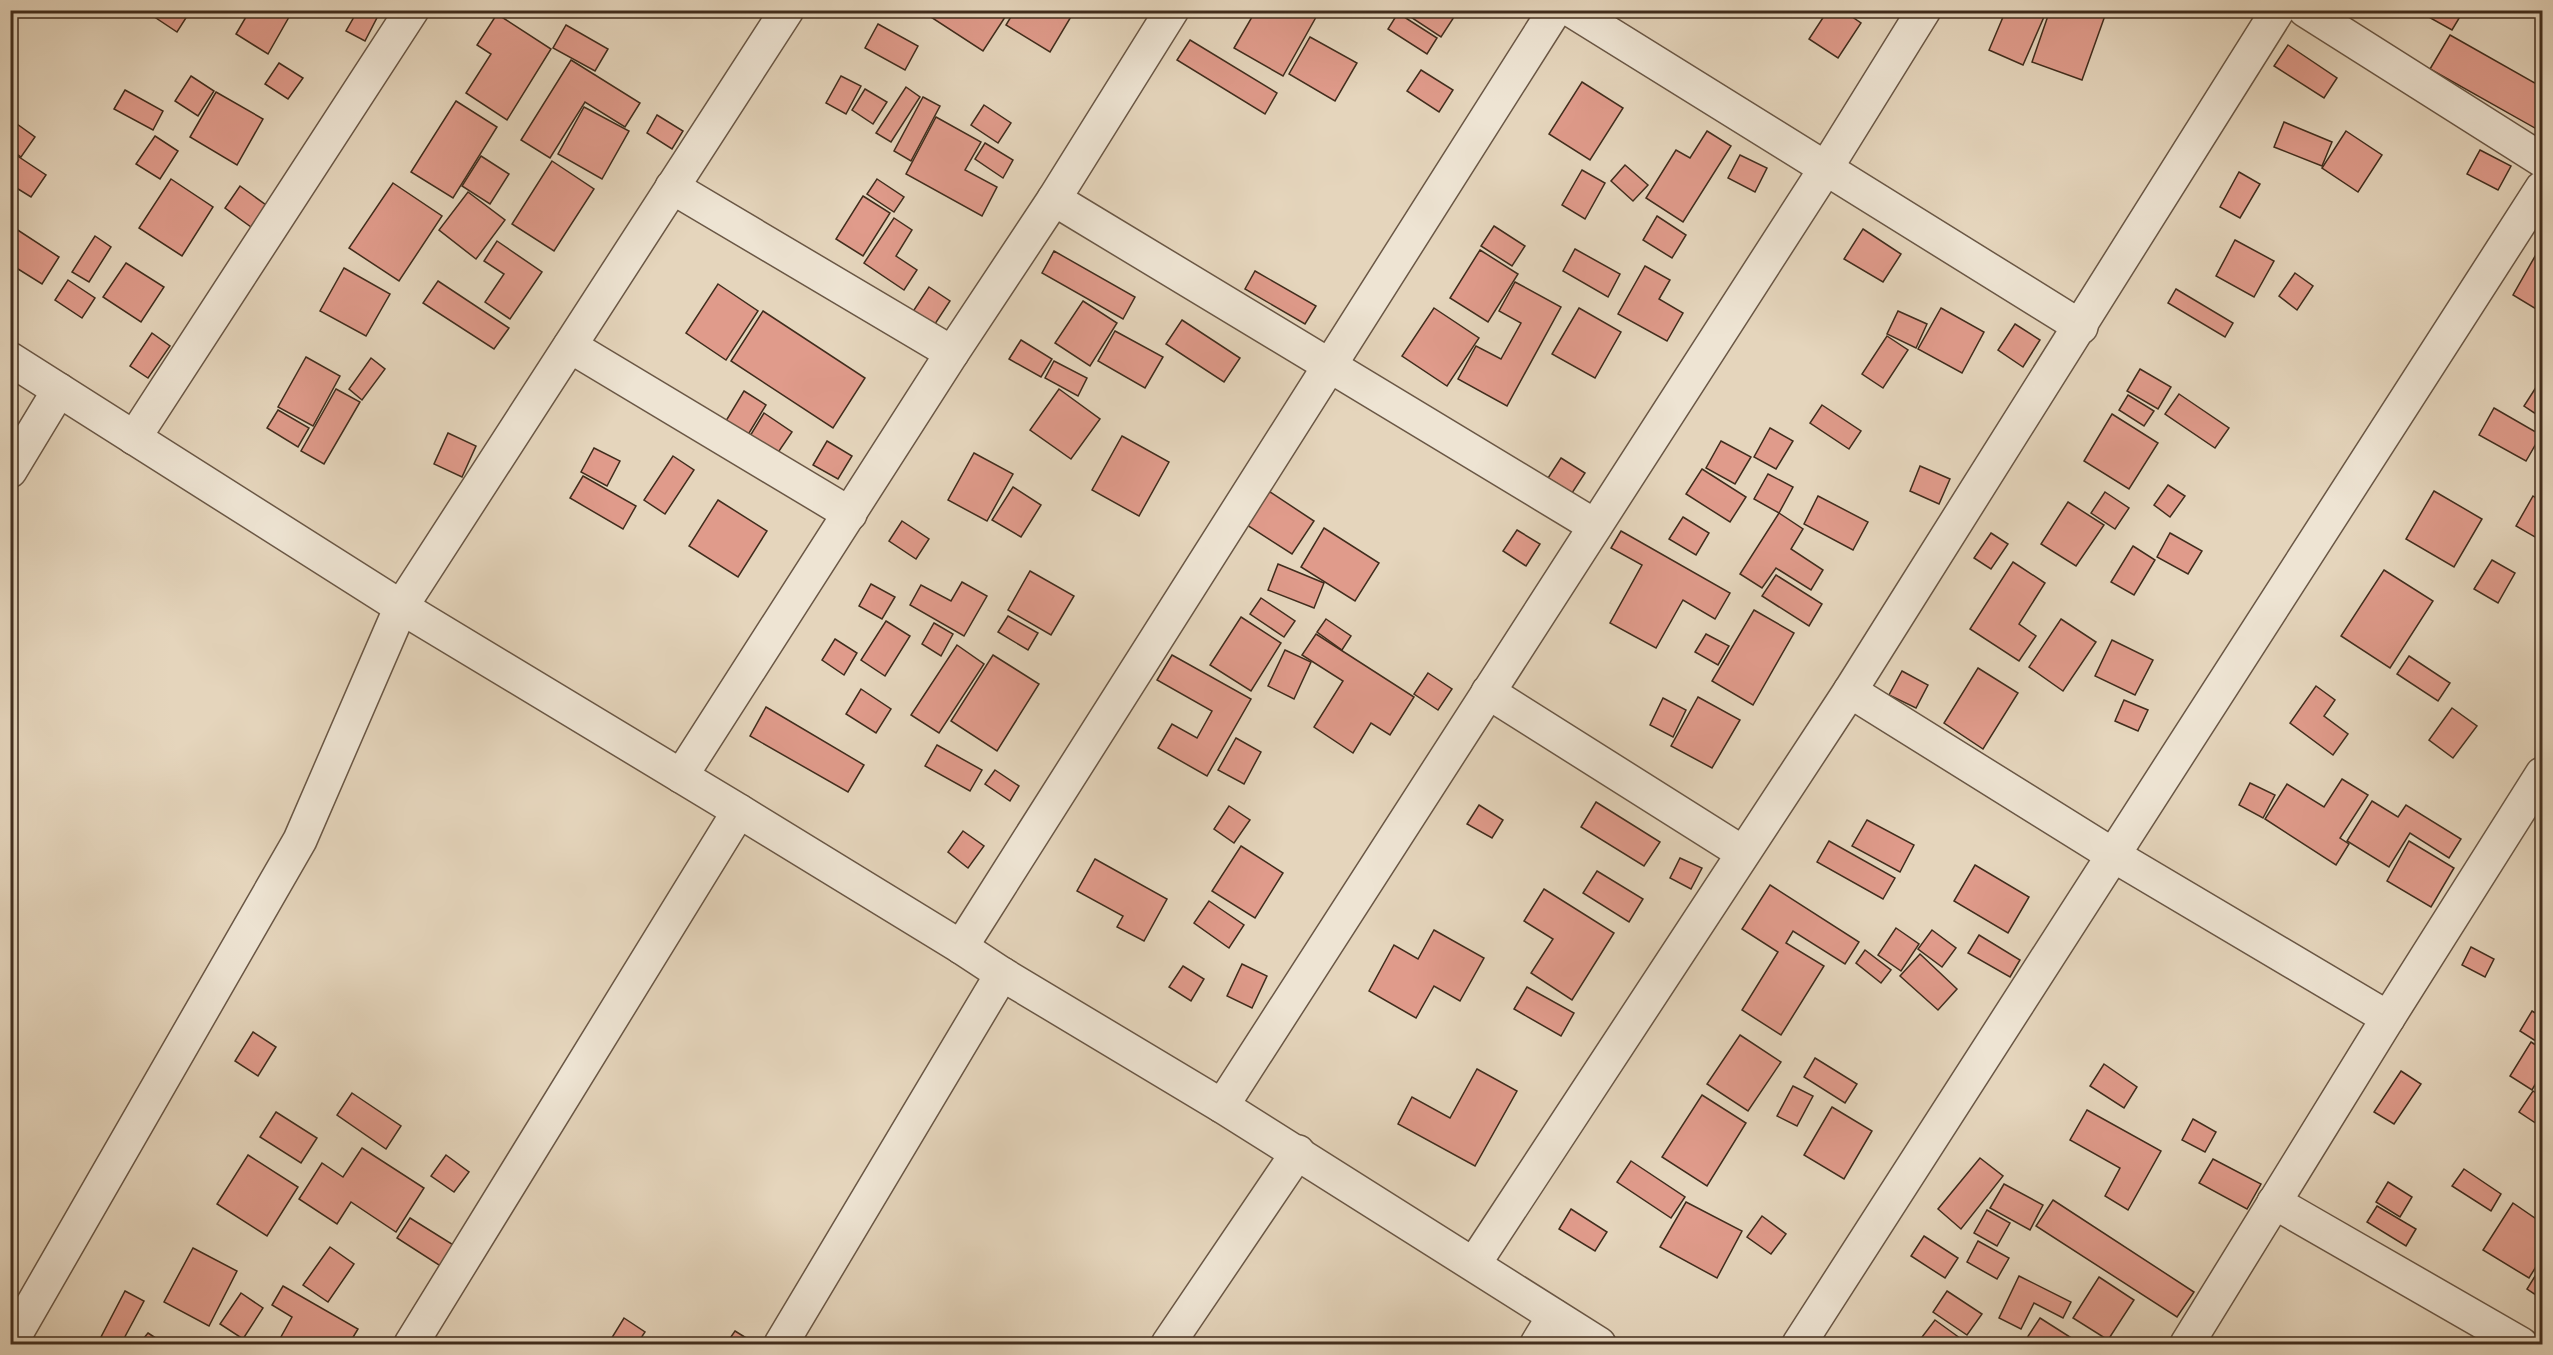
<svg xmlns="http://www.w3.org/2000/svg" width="2553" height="1355" viewBox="0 0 2553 1355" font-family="'Libre Bodoni',serif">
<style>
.building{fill:#e09b8b;stroke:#412d1d;stroke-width:1.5}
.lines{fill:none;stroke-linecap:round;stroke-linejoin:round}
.minor-casing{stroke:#6a5745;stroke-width:36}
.minor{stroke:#eee4d3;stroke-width:33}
</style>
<rect width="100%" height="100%" fill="#e5d5bc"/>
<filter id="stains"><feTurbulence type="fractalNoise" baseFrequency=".00333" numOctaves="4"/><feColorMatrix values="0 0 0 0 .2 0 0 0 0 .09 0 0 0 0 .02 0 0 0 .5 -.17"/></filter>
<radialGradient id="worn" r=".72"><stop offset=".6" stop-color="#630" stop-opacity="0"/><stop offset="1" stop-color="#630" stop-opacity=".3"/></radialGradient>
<!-- building -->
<g class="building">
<polygon points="144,10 191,10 177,32"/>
<polygon points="250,10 278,10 289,17 268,54 236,34"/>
<polygon points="358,10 381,10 365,41 346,31"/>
<polygon points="920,10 1008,10 1009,11 983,51"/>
<polygon points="1015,10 1075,10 1050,52 1006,25"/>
<polygon points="1256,10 1320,10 1283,76 1234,48"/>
<polygon points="1400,10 1450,10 1456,14 1441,37"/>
<polygon points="1828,10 1842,10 1861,23 1838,58 1809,39"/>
<polygon points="2006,10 2047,10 2023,65 1989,50"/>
<polygon points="2050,10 2107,10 2082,80 2032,62"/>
<polygon points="2416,10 2464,10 2452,30"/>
<polygon points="1398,13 1437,38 1427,54 1388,29"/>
<polygon points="497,14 551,49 507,120 466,93 491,54 477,45"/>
<polygon points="878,24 918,46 905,70 865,48"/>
<polygon points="566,25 608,49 595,71 553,48"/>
<polygon points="2450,35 2542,87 2542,132 2430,69"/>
<polygon points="1310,37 1357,63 1335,101 1289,74"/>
<polygon points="1190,40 1277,93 1265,114 1177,60"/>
<polygon points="2288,45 2337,78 2324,98 2274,66"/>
<polygon points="571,60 640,103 625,127 585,102 550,158 521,140"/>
<polygon points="279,63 303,78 288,99 265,84"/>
<polygon points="1421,70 1453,90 1439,112 1407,91"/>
<polygon points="191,76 214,91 198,116 175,101"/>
<polygon points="841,76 861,86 846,114 826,103"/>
<polygon points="1582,82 1623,108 1590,160 1549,134"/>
<polygon points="906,87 920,97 891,142 876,133"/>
<polygon points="865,89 887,102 873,124 852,110"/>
<polygon points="125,90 163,111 153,130 114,109"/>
<polygon points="216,92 263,119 237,165 190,137"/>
<polygon points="923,97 940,106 911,161 894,151"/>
<polygon points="456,101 497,127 453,198 411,172"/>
<polygon points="984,105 1011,123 998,143 971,125"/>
<polygon points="584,107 629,131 602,179 558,154"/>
<polygon points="657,115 683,131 672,149 647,133"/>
<polygon points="936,117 981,142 965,170 997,187 982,216 906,174"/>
<polygon points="10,119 35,137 21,157 10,149"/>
<polygon points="2284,122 2332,142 2322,166 2274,147"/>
<polygon points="1707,131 1731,146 1683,222 1646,198 1676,150 1690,158"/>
<polygon points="2346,131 2382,155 2358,192 2322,168"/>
<polygon points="155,136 178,151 160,179 136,164"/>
<polygon points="985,143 1013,160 1003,178 975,159"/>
<polygon points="2480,150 2511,166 2498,190 2467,174"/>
<polygon points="10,151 46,175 31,197 10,184"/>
<polygon points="1740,155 1767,168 1755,192 1728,178"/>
<polygon points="481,156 509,174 490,204 462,186"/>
<polygon points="552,161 594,189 554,251 512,224"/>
<polygon points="1625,165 1648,185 1633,201 1611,181"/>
<polygon points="1582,170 1605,183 1585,219 1562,205"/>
<polygon points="2239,172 2260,184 2240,218 2220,207"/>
<polygon points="171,179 213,207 182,256 139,228"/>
<polygon points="877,179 904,197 894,212 867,194"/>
<polygon points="393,183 442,216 399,281 349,248"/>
<polygon points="240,186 266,205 251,227 225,208"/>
<polygon points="468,192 505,220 476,259 439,230"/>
<polygon points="863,196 890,213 863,256 836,239"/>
<polygon points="1657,216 1686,235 1672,258 1643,240"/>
<polygon points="894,218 912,230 896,256 917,270 904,290 864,263"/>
<polygon points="10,225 59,257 42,284 10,264"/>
<polygon points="1494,226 1525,246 1512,266 1481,246"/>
<polygon points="1863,229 1901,254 1883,282 1844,259"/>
<polygon points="95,236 111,247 89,282 72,272"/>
<polygon points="2235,240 2274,261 2254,297 2216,276"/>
<polygon points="497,241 542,272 510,319 485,302 504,274 484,261"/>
<polygon points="2542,244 2542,310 2541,312 2513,295"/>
<polygon points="1575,249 1620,274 1608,297 1563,271"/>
<polygon points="1480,250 1518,274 1488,322 1450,298"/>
<polygon points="1054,251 1135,297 1123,319 1042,273"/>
<polygon points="126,263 164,287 141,322 103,297"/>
<polygon points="1645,266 1670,280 1659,299 1683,313 1667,341 1618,314"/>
<polygon points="344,268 390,294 366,336 320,311"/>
<polygon points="1255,271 1316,306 1305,324 1245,289"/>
<polygon points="2295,273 2313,286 2297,310 2279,296"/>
<polygon points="68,280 95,298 82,318 55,300"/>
<polygon points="438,281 509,328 494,349 423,303"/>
<polygon points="1515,282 1561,307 1507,406 1458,379 1476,346 1501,359 1521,323 1499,311"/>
<polygon points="718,284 758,311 726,360 686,333"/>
<polygon points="929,287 950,301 933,327 912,313"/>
<polygon points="2176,289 2233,323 2225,337 2168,303"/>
<polygon points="1083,301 1117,323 1090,366 1055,343"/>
<polygon points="1434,308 1479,338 1447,386 1402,356"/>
<polygon points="1579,308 1621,332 1595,378 1552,354"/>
<polygon points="1941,308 1984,332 1962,373 1918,349"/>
<polygon points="763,311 865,378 833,428 731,361"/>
<polygon points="1898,311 1927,324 1916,348 1887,334"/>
<polygon points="1182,320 1240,358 1224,382 1166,344"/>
<polygon points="2015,324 2040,340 2023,367 1998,350"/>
<polygon points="1115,331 1163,357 1145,388 1098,361"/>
<polygon points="152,333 170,346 148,378 130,366"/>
<polygon points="1887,336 1908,350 1883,388 1862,374"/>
<polygon points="1021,340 1052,359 1041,377 1009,359"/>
<polygon points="306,357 340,376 313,426 278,407"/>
<polygon points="371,358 385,369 362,400 349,389"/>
<polygon points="1054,361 1087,378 1078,396 1045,378"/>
<polygon points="2140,369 2171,387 2158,409 2127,391"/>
<polygon points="2542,378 2542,418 2524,406"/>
<polygon points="336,389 360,402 324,464 301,451"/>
<polygon points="1059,389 1100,419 1071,459 1030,430"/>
<polygon points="744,391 766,405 737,453 715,439"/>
<polygon points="2179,394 2229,428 2215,448 2165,414"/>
<polygon points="2128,395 2154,411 2144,426 2119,410"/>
<polygon points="1822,405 1861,431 1849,449 1810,423"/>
<polygon points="2494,408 2541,435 2526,461 2479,435"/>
<polygon points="278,410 309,428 298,447 267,428"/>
<polygon points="764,413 792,432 777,454 750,436"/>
<polygon points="2112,414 2158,443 2129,489 2084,461"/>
<polygon points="1770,428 1793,441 1776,469 1754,457"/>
<polygon points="448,433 476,446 462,477 434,464"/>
<polygon points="1122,436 1169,462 1139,516 1092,490"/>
<polygon points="827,441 852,456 838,479 813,465"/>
<polygon points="1721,441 1751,457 1735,484 1706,468"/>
<polygon points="594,448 620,461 607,486 581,472"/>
<polygon points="974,453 1013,474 987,521 948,500"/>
<polygon points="673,456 694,470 665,514 644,500"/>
<polygon points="1561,458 1585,473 1572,493 1548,478"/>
<polygon points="1920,466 1950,479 1939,504 1910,491"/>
<polygon points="1702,469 1746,497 1730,522 1686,494"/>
<polygon points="1768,474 1793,487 1779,513 1754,499"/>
<polygon points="583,476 636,506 623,529 570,498"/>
<polygon points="1258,484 1314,521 1292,554 1236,518"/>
<polygon points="2168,485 2185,496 2170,517 2154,505"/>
<polygon points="1013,487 1041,505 1021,537 992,520"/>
<polygon points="2434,491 2482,519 2454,567 2406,539"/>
<polygon points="2105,492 2129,508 2115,529 2091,513"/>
<polygon points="1818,496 1868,522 1853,550 1804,524"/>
<polygon points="2533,496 2542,502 2542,541 2516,526"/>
<polygon points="718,500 767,531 738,577 689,546"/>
<polygon points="2068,502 2104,525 2076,566 2041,544"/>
<polygon points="1779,513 1803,529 1791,549 1823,570 1811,590 1776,568 1762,588 1740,574"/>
<polygon points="1683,517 1709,533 1696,555 1669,539"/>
<polygon points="902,521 929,539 916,559 889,541"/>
<polygon points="1324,528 1379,563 1355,601 1301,567"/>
<polygon points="1517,530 1540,544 1526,566 1503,551"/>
<polygon points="1621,531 1730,593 1715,619 1683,600 1656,648 1610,623 1642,565 1611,548"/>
<polygon points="1991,533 2008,544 1991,569 1974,558"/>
<polygon points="2170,533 2202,551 2188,574 2157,557"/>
<polygon points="2133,546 2155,560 2134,595 2111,582"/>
<polygon points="2492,560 2515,573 2498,603 2474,589"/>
<polygon points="2013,562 2045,583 2019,624 2036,636 2019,661 1970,629"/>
<polygon points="1278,564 1324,583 1314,608 1268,590"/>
<polygon points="2384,570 2433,601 2390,668 2341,636"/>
<polygon points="1030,571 1074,596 1051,635 1008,610"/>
<polygon points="1776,575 1822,604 1809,626 1762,596"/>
<polygon points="962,582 987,596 964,636 910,605 921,585 951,601"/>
<polygon points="871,584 895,597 882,619 859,606"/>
<polygon points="1261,598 1295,621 1284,637 1250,614"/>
<polygon points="1754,610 1794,633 1753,705 1712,681"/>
<polygon points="1008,616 1038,633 1028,650 998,632"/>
<polygon points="1241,617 1281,643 1251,691 1210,665"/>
<polygon points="1326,619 1351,636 1342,650 1317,632"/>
<polygon points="2061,619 2096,642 2063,691 2029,667"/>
<polygon points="886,621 910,636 885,676 861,660"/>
<polygon points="934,623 953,634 941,656 922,644"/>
<polygon points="1316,634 1414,697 1390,735 1371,723 1353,753 1314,727 1343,681 1302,655"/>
<polygon points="1706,634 1729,646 1718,665 1695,652"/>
<polygon points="835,639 857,653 844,675 822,660"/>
<polygon points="2112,640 2153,660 2135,695 2095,676"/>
<polygon points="957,645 984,664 939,733 911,715"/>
<polygon points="1285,650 1311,662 1294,699 1268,686"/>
<polygon points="993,655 1039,684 997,751 951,721"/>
<polygon points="1172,655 1251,699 1207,776 1158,748 1172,724 1197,738 1212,711 1157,680"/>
<polygon points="2409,656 2450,683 2438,701 2397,674"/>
<polygon points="1978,668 2018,693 1983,749 1944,723"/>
<polygon points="1902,671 1928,685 1916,708 1889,695"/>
<polygon points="1428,673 1452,689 1438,710 1414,694"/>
<polygon points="2316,686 2335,700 2324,716 2348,734 2333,755 2290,723"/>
<polygon points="861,689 891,709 876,733 846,714"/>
<polygon points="1698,697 1740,720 1712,768 1671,746"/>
<polygon points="1663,698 1686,710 1673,737 1650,725"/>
<polygon points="2124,700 2148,710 2138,731 2115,721"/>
<polygon points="766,707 864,765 848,792 750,736"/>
<polygon points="2452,708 2477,726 2453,758 2429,740"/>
<polygon points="1236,738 1261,752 1244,784 1218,770"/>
<polygon points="937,745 982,770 970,791 925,766"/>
<polygon points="995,770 1019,786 1010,801 985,784"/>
<polygon points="2342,779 2368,795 2340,838 2349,844 2336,865 2265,819 2287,784 2324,807"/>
<polygon points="2250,783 2275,795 2263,818 2239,805"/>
<polygon points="2372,801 2398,817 2406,805 2461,839 2449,858 2410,833 2389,867 2347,841"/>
<polygon points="1596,802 1660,842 1644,866 1581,827"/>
<polygon points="1479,805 1503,820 1492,838 1467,824"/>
<polygon points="1229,806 1250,820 1234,843 1214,829"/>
<polygon points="1867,820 1914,845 1900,872 1852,846"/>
<polygon points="963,831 984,846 968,868 948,852"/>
<polygon points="1829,841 1895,878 1883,899 1817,862"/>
<polygon points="2409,841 2454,868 2431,907 2387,881"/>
<polygon points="1241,846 1283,873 1255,918 1212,891"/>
<polygon points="1680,858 1702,868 1691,889 1670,878"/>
<polygon points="1095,859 1167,899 1144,941 1117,927 1123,916 1077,891"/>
<polygon points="1975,865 2029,897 2008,933 1954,901"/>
<polygon points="1597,871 1643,899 1629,922 1583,893"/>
<polygon points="1770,885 1859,942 1845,964 1793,931 1786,943 1824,966 1781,1035 1742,1010 1778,952 1742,929"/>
<polygon points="1544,889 1614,933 1572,1000 1531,973 1553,939 1524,921"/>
<polygon points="1209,901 1244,925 1229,948 1194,923"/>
<polygon points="1896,928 1919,944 1901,971 1878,955"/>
<polygon points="1434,930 1484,958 1460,1001 1434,986 1416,1018 1369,991 1394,945 1418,959"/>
<polygon points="1932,930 1956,948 1942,967 1918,949"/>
<polygon points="1979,935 2020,960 2010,977 1968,953"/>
<polygon points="2471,947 2494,959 2485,977 2462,965"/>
<polygon points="1865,950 1891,970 1881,983 1856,963"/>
<polygon points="1920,954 1957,989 1938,1010 1900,976"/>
<polygon points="1242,964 1267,976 1252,1008 1227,996"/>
<polygon points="1183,966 1204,979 1191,1001 1169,987"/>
<polygon points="1527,987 1574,1013 1561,1036 1514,1009"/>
<polygon points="2532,1011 2542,1017 2542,1045 2520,1031"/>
<polygon points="253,1032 276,1047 258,1076 235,1061"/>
<polygon points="1740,1035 1781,1062 1748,1111 1707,1084"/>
<polygon points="2531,1042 2542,1049 2542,1073 2532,1090 2510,1076"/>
<polygon points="1815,1058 1857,1084 1845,1103 1804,1077"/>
<polygon points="2104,1064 2137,1087 2124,1108 2090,1086"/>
<polygon points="1477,1069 1517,1091 1475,1166 1398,1124 1412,1097 1450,1118"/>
<polygon points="2401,1071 2421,1084 2394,1124 2374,1112"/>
<polygon points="1793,1086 1813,1096 1797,1126 1777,1116"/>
<polygon points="2533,1091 2542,1097 2542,1115 2537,1124 2519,1112"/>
<polygon points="352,1093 401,1126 386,1149 337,1115"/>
<polygon points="1702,1095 1746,1123 1707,1186 1662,1157"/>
<polygon points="1832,1107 1872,1131 1844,1179 1804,1155"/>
<polygon points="2087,1110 2161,1151 2128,1210 2105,1196 2120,1168 2070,1140"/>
<polygon points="276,1112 317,1138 301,1163 260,1137"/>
<polygon points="2193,1119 2216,1132 2205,1152 2182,1140"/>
<polygon points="362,1148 424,1188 396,1232 351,1202 337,1224 299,1199 322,1163 343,1177"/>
<polygon points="248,1155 298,1187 267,1236 217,1204"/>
<polygon points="446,1155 469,1172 454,1192 431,1176"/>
<polygon points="1980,1158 2003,1176 1961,1229 1938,1209"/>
<polygon points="2213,1159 2261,1184 2247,1209 2199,1183"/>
<polygon points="1631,1161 1685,1197 1671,1218 1617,1182"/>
<polygon points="2464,1169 2501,1194 2491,1211 2452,1186"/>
<polygon points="2388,1182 2412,1197 2400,1217 2376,1202"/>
<polygon points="2004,1184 2043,1205 2030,1230 1990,1208"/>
<polygon points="2053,1200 2194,1292 2177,1317 2036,1226"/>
<polygon points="1686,1202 1742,1231 1717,1278 1660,1247"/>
<polygon points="2513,1203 2542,1223 2542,1257 2529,1278 2483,1250"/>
<polygon points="2377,1206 2416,1229 2406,1246 2367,1222"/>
<polygon points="1571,1209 1607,1232 1595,1251 1559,1229"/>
<polygon points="1987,1210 2010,1223 1997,1246 1974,1233"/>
<polygon points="1762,1216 1786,1234 1771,1254 1747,1237"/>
<polygon points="410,1218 455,1246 442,1267 397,1238"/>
<polygon points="1924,1236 1958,1258 1945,1278 1911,1256"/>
<polygon points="1978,1241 2009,1258 1997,1279 1967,1262"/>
<polygon points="330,1247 354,1264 328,1302 303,1285"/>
<polygon points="193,1248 237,1271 209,1326 164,1302"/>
<polygon points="2542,1265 2542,1299 2527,1289"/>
<polygon points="2019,1276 2071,1302 2063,1318 2034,1303 2021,1329 1999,1318"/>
<polygon points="2099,1277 2134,1300 2108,1340 2073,1318"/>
<polygon points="283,1286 358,1329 349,1344 277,1344 292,1317 272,1305"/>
<polygon points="125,1291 144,1301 121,1344 116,1344 101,1337"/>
<polygon points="1947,1291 1982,1314 1967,1335 1933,1312"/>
<polygon points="241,1293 263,1308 243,1339 220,1324"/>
<polygon points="624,1318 645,1332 637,1344 608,1344"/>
<polygon points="2040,1318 2081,1344 2023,1344"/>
<polygon points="1935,1320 1964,1341 1961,1344 1932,1344 1922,1337"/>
<polygon points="735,1331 756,1344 726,1344"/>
<polygon points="148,1333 165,1344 139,1344"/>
</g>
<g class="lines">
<!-- minor casing -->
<g class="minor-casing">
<g id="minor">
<polyline points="1571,10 2081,327"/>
<polyline points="2305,10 2542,160"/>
<polyline points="672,187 952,353"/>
<polyline points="1054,199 1595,526"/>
<polyline points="570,346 850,514"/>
<polyline points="10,359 401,607 739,811 961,947 1002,974 1222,1106 1599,1344"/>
<polyline points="134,438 412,10"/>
<polyline points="10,471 59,390"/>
<polyline points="1850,691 2113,855 2388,1018"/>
<polyline points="1488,692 1743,853"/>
<polyline points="681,776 952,353 1054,199 1172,10"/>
<polyline points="961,947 1555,10"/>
<polyline points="1222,1106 1826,168 1924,10"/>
<polyline points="2274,1202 2521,1344"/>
<polyline points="1474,1264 1850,691 2278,10"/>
<polyline points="10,1344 300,840 401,607 787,10"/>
<polyline points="411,1344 739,811"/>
<polyline points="781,1344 1002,974"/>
<polyline points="1168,1344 1298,1152"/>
<polyline points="1537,1344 1554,1316"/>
<polyline points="1799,1344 2542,188"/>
<polyline points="2187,1344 2388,1018 2542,774"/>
</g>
</g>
<!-- minor -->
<use href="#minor" class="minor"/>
</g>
<!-- margin -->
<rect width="2553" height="1355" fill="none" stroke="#e5d5bc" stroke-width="36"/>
<rect x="12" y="12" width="2529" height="1331" fill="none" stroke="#412d1d" stroke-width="3"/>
<rect x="18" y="18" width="2517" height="1319" fill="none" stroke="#412d1d" stroke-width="1.5"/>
<rect width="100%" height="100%" filter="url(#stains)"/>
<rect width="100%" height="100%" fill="url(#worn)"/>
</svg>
